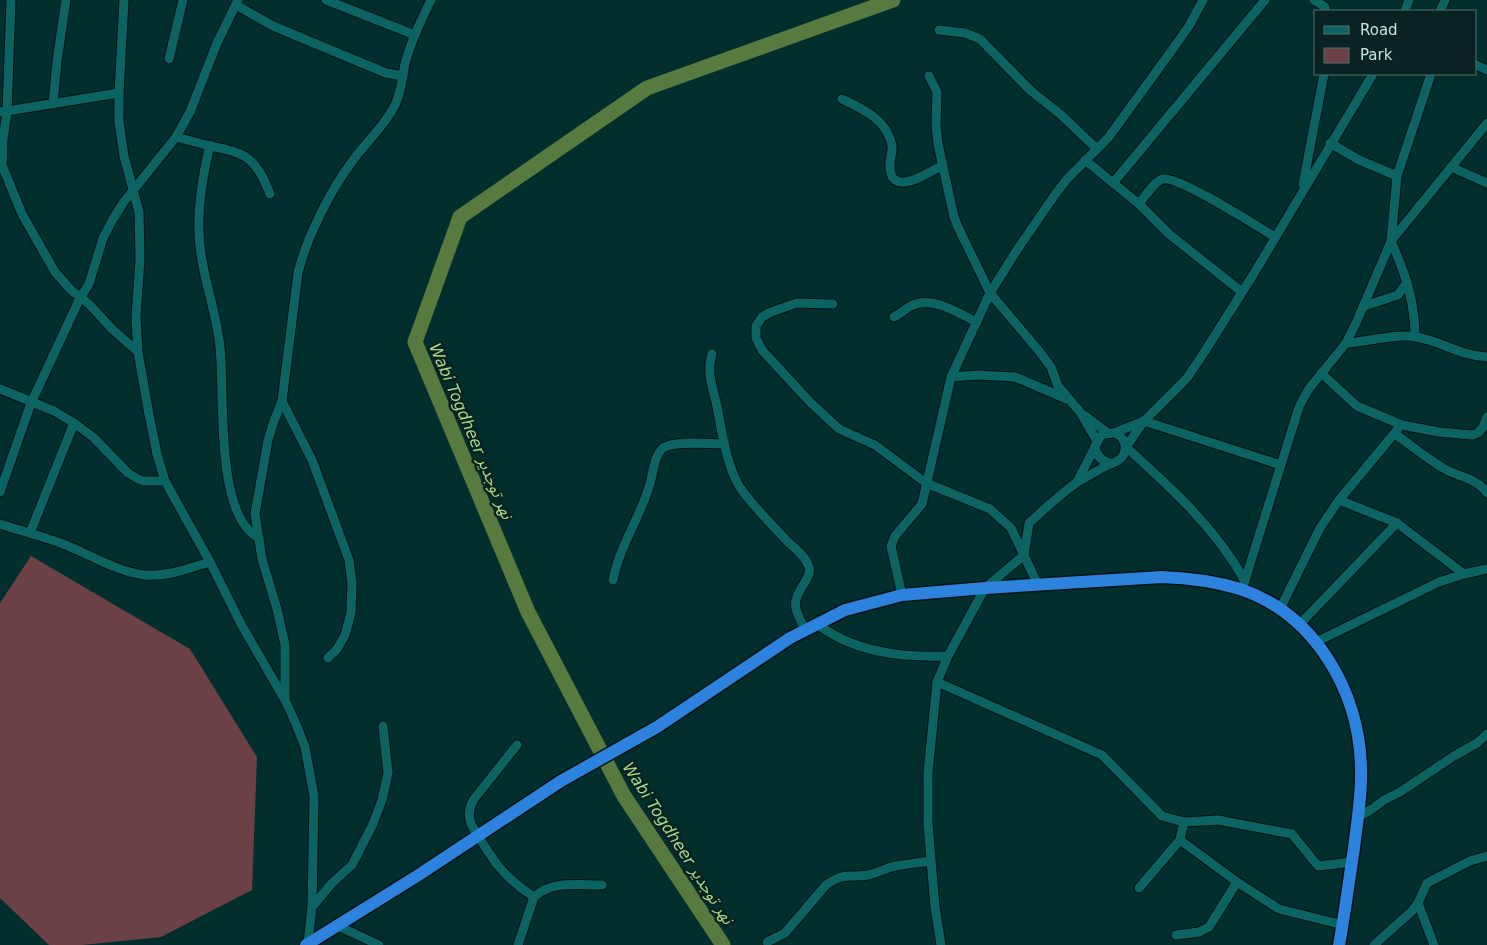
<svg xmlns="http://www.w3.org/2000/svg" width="1487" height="945" viewBox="0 0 1487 945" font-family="'DejaVu Sans','Noto Sans Arabic',sans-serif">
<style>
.green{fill:#6b4145}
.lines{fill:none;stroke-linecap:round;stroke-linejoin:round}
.river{stroke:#587a3f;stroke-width:15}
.minor-casing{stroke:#001414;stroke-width:11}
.highway-casing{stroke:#001414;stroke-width:15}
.minor{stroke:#0b6362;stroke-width:9}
.highway{stroke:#2d82dd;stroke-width:12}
.labels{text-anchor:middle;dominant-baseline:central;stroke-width:5;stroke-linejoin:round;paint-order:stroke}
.water-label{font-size:16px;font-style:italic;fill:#a9dc86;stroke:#0a2221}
</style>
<rect width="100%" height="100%" fill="#022e2d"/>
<!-- green -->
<polygon class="green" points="31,556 190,649 257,757 252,890 161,937 82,945 49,945 0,898 0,603"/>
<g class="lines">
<!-- river -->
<polyline class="river" points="723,945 624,796 528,612 415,342 460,217 647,88 893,0"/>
<!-- minor casing -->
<g class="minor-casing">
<g id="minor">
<polyline points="124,0 119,93 119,122 124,156 139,212 140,259 136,318 138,352 148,409 157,454 165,481 210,562 241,624 285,700 296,724 305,747 314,796 312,907 308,943"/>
<polyline points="326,0 415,35"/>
<polyline points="1314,0 1325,7 1326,11"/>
<polyline points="236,5 273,26 386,73 403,76"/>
<polyline points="1405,11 1409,0"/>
<polyline points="1440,11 1445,0"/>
<polyline points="939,30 965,33 980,39 1031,91 1060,114 1097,149"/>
<polyline points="169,59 183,0"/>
<polyline points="1476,65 1487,70"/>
<polyline points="929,76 937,92 936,124 938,144 954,217 958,227 990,293 1039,351 1051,367 1058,386 1080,412 1097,441"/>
<path d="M842,99C863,109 886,119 892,145C893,152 889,160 890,168C892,198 929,172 943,165"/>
<polyline points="53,104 57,61 66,0"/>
<polyline points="0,112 119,93"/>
<path d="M176,137C187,140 199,143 210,146C247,153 256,158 270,194"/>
<path d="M210,145C203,174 198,202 199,232C200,272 216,308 220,347C225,391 214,516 259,538"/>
<polyline points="0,160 22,214 55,272 71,290 89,304 112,329 138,352"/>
<polyline points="1085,160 1139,204 1169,234 1242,292"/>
<polyline points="2,167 3,139 7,112 11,0"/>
<polyline points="1451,167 1487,183"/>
<polyline points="1397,176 1431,74"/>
<polyline points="1113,183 1265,0"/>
<polyline points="1303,184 1324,74"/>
<path d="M1139,204C1145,197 1154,181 1163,179C1179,176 1258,227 1275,237"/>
<polyline points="833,304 797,303 771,312 762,317 756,326 756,338 762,350 810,402 839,429 875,445 926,483 990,509 1011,528 1038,585"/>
<polyline points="1364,306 1398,295 1407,282"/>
<path d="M894,317C900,314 905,309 911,306C933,295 957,313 977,322"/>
<path d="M1415,337C1415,301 1405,273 1391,241L1487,123"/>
<path d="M1346,343C1367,342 1396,333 1416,337C1441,341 1458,355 1487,357"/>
<path d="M712,354C706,372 713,388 717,406C722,432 727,472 744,493C757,510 772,525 787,541C795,548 806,557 809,567C813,579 792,592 796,609C798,616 802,623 805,630"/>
<polyline points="1321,373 1357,406 1402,425 1439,432 1472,435 1478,433 1483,427 1487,417"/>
<polyline points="951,377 977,375 1015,377 1067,399"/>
<polyline points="0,389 54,411 74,423 93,437 128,473 138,479 144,481 165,481"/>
<polyline points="282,401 312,460 349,560 352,583 351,613 345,635 337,649 328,658"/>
<polyline points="1084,415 1108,433"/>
<path d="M1395,434C1411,445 1426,458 1443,468C1457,477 1476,477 1487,493"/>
<path d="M1095,446C1096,455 1101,461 1110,463"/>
<polyline points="1126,447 1144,421 1187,378 1205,351 1253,275 1373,74"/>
<path d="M1126,447C1171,488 1215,527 1245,581"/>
<polyline points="1077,482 1100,437 1104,434 1114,433 1144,421 1281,465"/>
<polyline points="0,492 31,403 80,298 89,284 103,238 113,219 123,203 176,137 190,112 217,43 238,0"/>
<polyline points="1339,500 1398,429"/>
<path d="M0,524C21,531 42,536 63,544C89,554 117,572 145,575C167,577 190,568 210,562"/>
<polyline points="30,533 74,423"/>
<path d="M613,580C619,548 639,519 649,487C653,476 653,457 663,448C674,440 709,444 724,444"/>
<polyline points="1242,590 1299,407 1308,390 1346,343 1356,323 1383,260 1391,241 1397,176 1359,160 1330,143"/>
<polyline points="902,595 891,546 895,536 922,504 951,377 990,293 1017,250 1054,196 1067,179 1108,138 1172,50 1189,26 1203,0"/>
<polyline points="1280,609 1320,528 1339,500 1397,523 1464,574"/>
<path d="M816,624C826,630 836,637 846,641C879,655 913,657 948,656"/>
<polyline points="1299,625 1397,523"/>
<polyline points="1316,642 1439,582 1464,574 1487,569"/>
<polyline points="937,682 1102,755 1162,816 1184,822 1218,820 1292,834 1318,866 1352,862"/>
<path d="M285,697V645L277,609L262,559L255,514L268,440L274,421L282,401L298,273C306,239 330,191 351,163C365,143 384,127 395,105C402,91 402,75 406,60C412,39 421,20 431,0"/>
<path d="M517,745L474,799C469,808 468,814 471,824C490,856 502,877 534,897"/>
<polyline points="1358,817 1372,809 1384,800 1400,792 1454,756 1477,743 1487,734"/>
<polyline points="1184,822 1180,840 1237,882 1279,909 1343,925"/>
<polyline points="1139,888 1180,840"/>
<polyline points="1418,903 1434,945"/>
<polyline points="312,907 332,883 352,865 372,826 382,800 388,773 383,726"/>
<polyline points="336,925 379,945"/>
<polyline points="1176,935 1199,932 1209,927 1237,882"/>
<path d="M767,942L785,933L826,885C844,872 849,878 868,875C876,873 883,870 891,867C904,864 917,863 931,861"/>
<path d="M518,945L534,897C552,880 579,885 602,885"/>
<path d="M941,945L935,907L928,824V773L937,682L948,656L985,588L1024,555L1029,523C1044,510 1059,495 1076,483C1084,478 1094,473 1102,468C1108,464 1118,463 1122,457C1129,448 1124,436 1114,433"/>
<polyline points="1374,945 1412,911 1418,903 1427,883 1470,861 1487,856"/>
</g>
</g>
<!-- highway casing -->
<g class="highway-casing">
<path id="highway" d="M306,945L417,876L561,781L657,727L790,638L845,610L902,595L985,588L1162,577C1189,578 1214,581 1240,589C1315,614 1360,692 1361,769C1362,795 1357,822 1354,848C1349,880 1345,913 1339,945"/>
</g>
<!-- minor -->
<use href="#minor" class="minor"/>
<!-- highway -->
<use href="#highway" class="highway"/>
</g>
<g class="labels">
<!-- water labels -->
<g class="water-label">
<text transform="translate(471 431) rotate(67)">Wabi Togdheer نهر توجدير</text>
<text transform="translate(678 843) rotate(57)">Wabi Togdheer نهر توجدير</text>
</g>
</g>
<!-- legend -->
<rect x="1314" y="10" width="162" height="65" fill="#0a2221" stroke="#53706f"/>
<rect x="1324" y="26" width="25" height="8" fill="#0b6362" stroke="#53706f"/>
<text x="1360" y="35" font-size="15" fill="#c1e5e3">Road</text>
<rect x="1324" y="48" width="25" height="15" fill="#6b4145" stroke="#53706f"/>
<text x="1360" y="60" font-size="15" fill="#c1e5e3">Park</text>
</svg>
